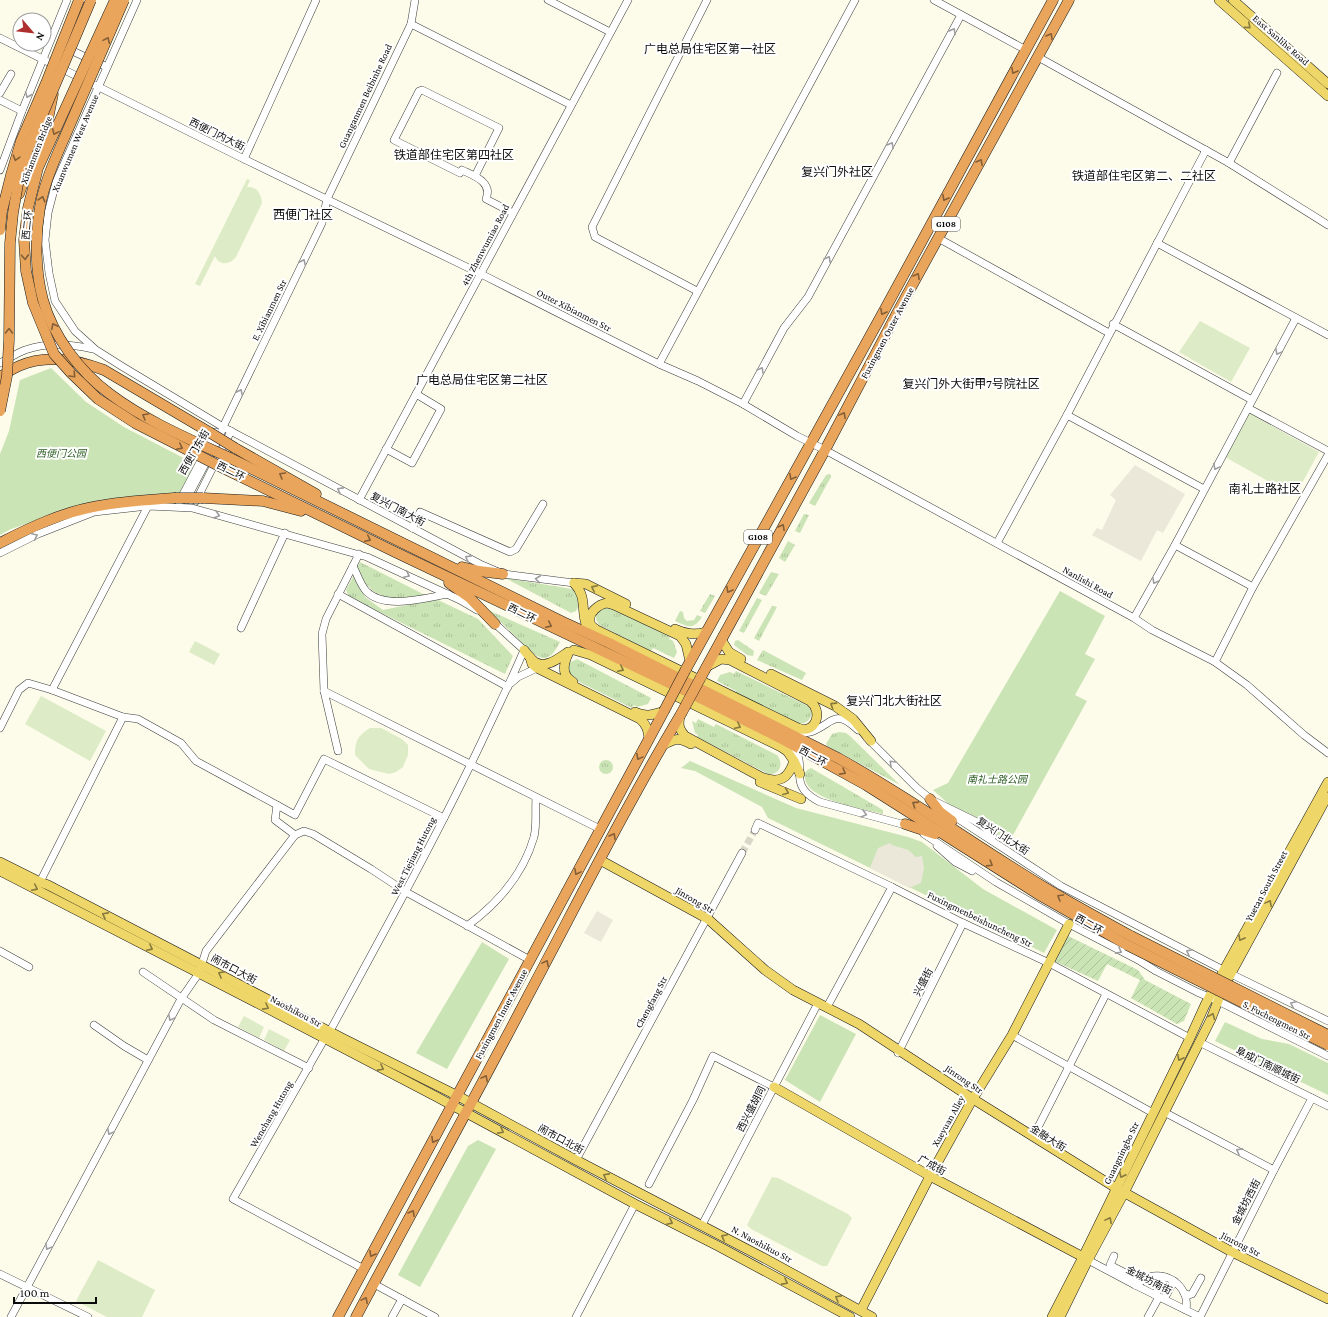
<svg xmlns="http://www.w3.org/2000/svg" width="1328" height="1317" viewBox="0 0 1328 1317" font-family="'Crimson Pro','Noto Sans SC',serif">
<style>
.grass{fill:url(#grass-tufts)}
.park{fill:#cbe4b6}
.garden{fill:url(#garden-furrows)}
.pitch{fill:#ddecc7}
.plaza{fill:#ebe8da}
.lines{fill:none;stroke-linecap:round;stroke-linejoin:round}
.minor-tunnel{stroke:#d9d7c8;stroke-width:7;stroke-dasharray:7 3.5;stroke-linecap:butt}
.minor-casing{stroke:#3d3d3d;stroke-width:8}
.major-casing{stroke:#1b1b1b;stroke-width:10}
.highway-casing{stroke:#1b1b1b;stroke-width:11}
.minor{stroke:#fff;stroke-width:7}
.major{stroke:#eed668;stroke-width:9}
.highway{stroke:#e9a55b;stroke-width:10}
.highway-bridge-casing{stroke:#1b1b1b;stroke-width:11;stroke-linecap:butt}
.highway-bridge{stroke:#e9a55b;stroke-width:10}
.oneway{stroke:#877a3e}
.oneway2{stroke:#9d9d9d}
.oneway3{stroke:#855f37}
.labels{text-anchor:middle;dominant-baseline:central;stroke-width:4;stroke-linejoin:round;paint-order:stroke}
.shield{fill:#fff;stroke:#545454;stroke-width:1}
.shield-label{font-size:9px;font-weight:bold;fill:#0a0a0a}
.street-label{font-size:10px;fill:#0a0a0a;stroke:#fff}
.park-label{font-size:10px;font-style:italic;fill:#295b21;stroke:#fff}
.quarter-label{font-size:12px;fill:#0a0a0a;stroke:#fff}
</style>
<defs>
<pattern id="grass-tufts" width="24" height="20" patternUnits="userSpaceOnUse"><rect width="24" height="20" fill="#cbe4b6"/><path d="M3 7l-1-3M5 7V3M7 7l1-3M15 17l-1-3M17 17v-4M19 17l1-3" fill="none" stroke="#adc29b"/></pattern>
<pattern id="garden-furrows" width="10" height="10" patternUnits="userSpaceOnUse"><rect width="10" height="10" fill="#cbe4b6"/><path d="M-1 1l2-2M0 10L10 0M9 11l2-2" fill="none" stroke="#adc29b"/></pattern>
</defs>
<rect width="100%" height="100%" fill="#fdfbe9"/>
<!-- grass -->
<g class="grass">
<polygon points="830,474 831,477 815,506 809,503 826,475"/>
<polygon points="804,514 809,515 800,533 795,531"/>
<polygon points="788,541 795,545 785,562 779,558"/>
<polygon points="360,562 427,596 391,599 374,592 366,584 356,569"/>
<polygon points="771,572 779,574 766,596 759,593"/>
<polygon points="354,575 365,597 383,610 436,599 478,619 513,656 505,674 349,597 346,590"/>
<polygon points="505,578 572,589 577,591 579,605 576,611 571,613"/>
<polygon points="710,594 715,596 705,613 700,611"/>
<polygon points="757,598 762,600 744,633 739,631"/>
<polygon points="772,606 777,607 759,641 754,638"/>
<path d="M610,607L670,637L669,639L673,641L677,652L674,658L653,648L651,651L599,625L596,619C596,609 601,608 610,607Z"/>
<path d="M488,610L560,642C554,653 549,663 535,655Z"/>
<path d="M680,611L683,612L684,618L687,621L694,620L697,615L702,617C693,631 687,626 675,621Z"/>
<polygon points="738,640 754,651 753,656 747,655 734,645 735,641"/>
<polygon points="763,650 806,673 802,680 757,660"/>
<polygon points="577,659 651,698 648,704 637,707 634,705 632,708 571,678 568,675 569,663"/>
<path d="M736,671L808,706L812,713C810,720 807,723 800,724L736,693V691L717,681L720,675L730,672L734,674Z"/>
<path d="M698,719L714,727L716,724L777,755C784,764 780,775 768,774L697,737L698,735L695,733L692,721L696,723Z"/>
<polygon points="839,732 846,733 850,736 900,785 827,746 826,744 832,734"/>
<circle cx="606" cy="767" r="7"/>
<path d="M811,768L883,810V814C865,809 805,800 805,777C804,772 807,770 811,768Z"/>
</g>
<!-- park -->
<g class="park">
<polygon points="51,368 86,402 124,427 195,464 178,497 95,501 11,529 0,535 0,454 9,431 20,380"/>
<polygon points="1060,591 1105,616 1085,654 1095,659 1075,695 1087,701 1008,844 952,807 933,790 948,783"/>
<polygon points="690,761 796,808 908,837 922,842 983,889 1057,930 1044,953 768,818 762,807 695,771 681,768"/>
<polygon points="482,942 509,959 447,1069 416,1053"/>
<polygon points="820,1015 856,1034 820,1102 785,1080"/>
<polygon points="1225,1022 1262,1039 1289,1044 1328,1063 1328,1095 1215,1041"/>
<polygon points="478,1140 496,1149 420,1287 398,1275 468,1146"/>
</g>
<!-- garden -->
<polygon class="garden" points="1066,935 1138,970 1145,980 1191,1004 1184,1021 1177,1024 1131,998 1140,980 1107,964 1098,981 1054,961"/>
<!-- pitch -->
<g class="pitch">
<path d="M247,179L250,180L247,187C257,186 261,194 262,203L236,257C230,265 219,266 215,256L200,286L195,284Z"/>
<polygon points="1200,321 1250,348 1231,382 1179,352"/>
<polygon points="1249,413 1319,452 1295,496 1225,457"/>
<polygon points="195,641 220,654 214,665 189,652"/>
<polygon points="41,696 106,731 90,761 25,724"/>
<path d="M370,728H381L402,739L408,745V755L403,767L396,772L389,774L369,769L355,755C355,740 358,736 370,728Z"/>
<polygon points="244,1016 264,1027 259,1038 238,1027"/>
<polygon points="269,1029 290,1040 284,1051 264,1040"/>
<polygon points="772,1177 778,1178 848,1214 852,1218 827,1266 822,1266 751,1229 747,1225"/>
<polygon points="98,1260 155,1290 142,1317 107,1317 76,1301"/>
</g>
<!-- plaza -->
<g class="plaza">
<polygon points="1135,465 1185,494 1163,533 1157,530 1141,561 1092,535 1097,528 1102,530 1116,500 1110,495"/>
<polygon points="890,843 892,845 908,850 916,857 922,856 924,868 921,883 909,888 870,868 878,848"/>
<polygon points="597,911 613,920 601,942 584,933"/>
</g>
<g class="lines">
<!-- minor-tunnel -->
<polyline class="minor-tunnel" points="742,853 755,830"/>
<!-- minor casing -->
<g class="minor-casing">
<g id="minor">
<polyline points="137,0 56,182 48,213 45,240 49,273 55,301 75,331 96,350 123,367 223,427 482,565 503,574 574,583"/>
<polyline points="548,0 610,32"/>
<polyline points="934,0 1026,50"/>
<polyline points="411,24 571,105"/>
<polyline points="0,38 244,159 481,274 659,364 698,381 743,404 797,436 825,450 1134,618 1152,630 1215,662 1247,685 1304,735 1328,753"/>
<polyline points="66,48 107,67"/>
<polyline points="1038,57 1229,163 1328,225"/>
<polyline points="0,93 11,74"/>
<polyline points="0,100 22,111"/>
<polyline points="244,159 316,0"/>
<polyline points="1229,163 1277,73"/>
<polyline points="0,170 22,111 67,0"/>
<path d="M462,170C474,176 493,182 486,199L511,212"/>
<polyline points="460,173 394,140 419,91 422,90 499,128 475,176"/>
<polyline points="938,238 1109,333"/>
<polyline points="1157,243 1328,335"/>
<polyline points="697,291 595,237 592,227 707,0"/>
<polyline points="1113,324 1252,400"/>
<path d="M0,363C8,359 17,353 25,350C49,342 70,344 93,349"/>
<polyline points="659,364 855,0"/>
<polyline points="743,404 784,328 808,297 961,15"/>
<polyline points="1248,408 1328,451"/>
<polyline points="1067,415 1204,489"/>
<polyline points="386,449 412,463 441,409 416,394"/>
<polyline points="186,500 220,436 223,427 322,223 327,199 411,24 415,0"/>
<polyline points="359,500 628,0"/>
<polyline points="196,501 231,431"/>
<polyline points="179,502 216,432"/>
<polyline points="412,528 420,512 510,552 516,549 543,504"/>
<polyline points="997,543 1067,415 1206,150"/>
<polyline points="1175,545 1253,587"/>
<polyline points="0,553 38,534 94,512 148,506 192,508 367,557 460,600 477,610"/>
<path d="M353,566C357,574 360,584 366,591C384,610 425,598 448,594"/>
<polyline points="338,594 508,687"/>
<polyline points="1134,618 1175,545 1296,318"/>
<polyline points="241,628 285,533"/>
<polyline points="1215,662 1253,587 1328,455"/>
<polyline points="511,683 518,677 537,668"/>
<polyline points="52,690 148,506"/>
<polyline points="324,691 600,829"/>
<polyline points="0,728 19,690 28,683 52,690 123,717 138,719 181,743 196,761 277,805"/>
<path d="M792,733C798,733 804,734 811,732C834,723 834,708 858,730"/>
<polyline points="867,738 917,788 933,801"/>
<path d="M792,747C807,762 793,777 805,791C809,796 814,799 820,802L909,826"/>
<polyline points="338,751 324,691 322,634 326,619 359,554"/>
<polyline points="932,800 973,820 981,824 993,836"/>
<polyline points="943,809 1061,886 1231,974 1328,1021"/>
<polyline points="755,830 758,823 892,887 963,923 1049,963 1190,1038"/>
<polyline points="924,834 996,882 1069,924 1140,961 1156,971 1197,992 1218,1001 1328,1056"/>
<polyline points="295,835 275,820 277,805 295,815 324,759 444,818"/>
<polyline points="937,846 955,862 972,871"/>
<polyline points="40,882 123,717"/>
<path d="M467,926C497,904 523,875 534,837C537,825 535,810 536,798"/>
<polyline points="0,951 29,967"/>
<polyline points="143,972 214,1020 309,1068"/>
<polyline points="827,1007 892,887"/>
<polyline points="94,1025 124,1046 148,1060"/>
<path d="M330,1031C382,935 435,840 482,741C496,711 511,681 524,650L492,621"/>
<polyline points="1012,1035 1153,1113"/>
<polyline points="325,1038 233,1199 364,1269"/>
<polyline points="1199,1042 1328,1106"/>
<polyline points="898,1053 963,923"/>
<polyline points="1164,1112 1274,1170"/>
<polyline points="1033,1137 1106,994"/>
<polyline points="576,1160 742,853"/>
<polyline points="649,1184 693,1100 713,1056 774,1087"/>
<polyline points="702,1225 818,1003"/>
<polyline points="1114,1256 1110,1265 1141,1281"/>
<polyline points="1088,1260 1135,1285 1200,1317"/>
<polyline points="0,1274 88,1317"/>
<polyline points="374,1284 435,1317"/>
<path d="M1135,1285C1140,1282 1144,1279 1149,1277C1170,1271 1190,1289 1186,1310"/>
<polyline points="1185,1294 1189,1295 1192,1294 1201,1278"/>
<polyline points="1155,1295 1164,1277"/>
<polyline points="1164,1299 1174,1281"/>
<polyline points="11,1317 181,999 199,973 206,951 295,835 304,831 313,834 371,869 406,892 530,960"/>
<polyline points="392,1317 402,1299"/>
<polyline points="576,1317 635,1204"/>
<polyline points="1148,1317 1159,1297"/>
<polyline points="1200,1317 1274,1170 1312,1098"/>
</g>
</g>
<!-- major casing -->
<g class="major-casing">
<g id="major">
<polyline points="1219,0 1328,96"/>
<polyline points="1233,0 1328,84"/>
<polyline points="574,583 586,584 626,604"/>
<path d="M574,583C588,598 580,610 587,627"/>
<path d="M675,629C686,634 694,635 706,632"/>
<polyline points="723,636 722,641 729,652 741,659"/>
<path d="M524,650C527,654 531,659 535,662C546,669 559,658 568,652"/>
<path d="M574,650L591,655L781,747L787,751L794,761C788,779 780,784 761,777L685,736C679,729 678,725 680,716"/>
<path d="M569,652C563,664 561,675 573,682"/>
<path d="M530,657L532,664L537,668L640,719C647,725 648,730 649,739"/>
<path d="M690,661L686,644L680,636L614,605L607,603C599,604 587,613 590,623C591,626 594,628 597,630L798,728C815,735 824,712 810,701L730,660L721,659L706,667"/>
<polyline points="771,674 835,706 853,719 871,741"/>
<path d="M635,712C645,717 653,715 664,711"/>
<path d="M663,745C675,739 678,737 691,744"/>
<polyline points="794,761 800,774"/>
<polyline points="760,782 801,799"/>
<polyline points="600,860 708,919 765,970 793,990 859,1024 973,1099 1116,1188 1232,1252 1328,1299"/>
<polyline points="0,862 40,882 48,885 342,1038 458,1096 576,1160 764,1258 872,1317"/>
<polyline points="0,871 255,1002 435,1096 635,1204 718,1246 850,1317"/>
<polyline points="774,1087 930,1176 1083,1257"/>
<polyline points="861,1310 930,1176 971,1102 1012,1035 1069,924"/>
<polyline points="1052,1317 1083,1257 1190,1038 1205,1005 1224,970 1328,782"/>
<polyline points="1060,1317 1088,1260 1124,1193 1211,1019 1223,988 1327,797"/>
</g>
</g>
<!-- highway casing -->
<g class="highway-casing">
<g id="highway">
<polyline points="19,194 24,180 46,129 53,94"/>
<path d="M0,377C6,373 12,369 19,366C46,354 78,360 104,370L209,432"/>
<polyline points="235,448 316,494"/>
<path d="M230,458L561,621L609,643L838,758C909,797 974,845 1044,887C1072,904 1102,920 1131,936"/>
<polyline points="225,469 395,552 682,689 784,740 866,785 1041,896 1127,945"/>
<polyline points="203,498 263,501 301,511"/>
<path d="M0,543C31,527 63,512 98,506C123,501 149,500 174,498"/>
<polyline points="462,567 479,571 503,574"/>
<polyline points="449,583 470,598 495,624"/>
<polyline points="686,669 885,309 1053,0"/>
<polyline points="701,677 825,450 897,313 1069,0"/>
<polyline points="930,799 940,812 952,821"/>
<polyline points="905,824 935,834"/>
<polyline points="338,1317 664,711"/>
<path d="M356,1317C413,1210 472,1103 528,996C578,902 626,806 681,714"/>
</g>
</g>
<!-- minor -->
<use href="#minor" class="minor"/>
<!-- major -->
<use href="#major" class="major"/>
<!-- highway -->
<use href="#highway" class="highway"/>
<!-- highway-bridge casing -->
<g class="highway-bridge-casing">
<g id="highway-bridge">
<polyline points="115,0 38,168 28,208 24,240 26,271 33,303 54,354 71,373 98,399 135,423 225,469"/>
<path d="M124,0C106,42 87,85 69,127C58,153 45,179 40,207C35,236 35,271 43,300C53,336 80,372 110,394C146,421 189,439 230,458"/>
<polyline points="0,230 2,211 11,175 21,141 46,83 79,0"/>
<polyline points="0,411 7,376 9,340 10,243 13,213 19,178 28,149 91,0"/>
<polyline points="209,432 235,448"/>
<polyline points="174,498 203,498"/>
<polyline points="664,711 686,669"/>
<polyline points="681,714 701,677"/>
<polyline points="1131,936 1328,1035"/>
<polyline points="1127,945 1328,1045"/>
</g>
</g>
<!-- highway-bridge -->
<use href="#highway-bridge" class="highway-bridge"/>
</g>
<!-- one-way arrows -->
<defs><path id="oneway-chevron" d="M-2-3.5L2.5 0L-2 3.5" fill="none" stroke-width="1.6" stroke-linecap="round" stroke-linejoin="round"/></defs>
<g class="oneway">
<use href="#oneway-chevron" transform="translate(1248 26) rotate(41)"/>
<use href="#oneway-chevron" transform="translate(594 588) rotate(-154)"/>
<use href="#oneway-chevron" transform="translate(621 669) rotate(26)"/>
<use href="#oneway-chevron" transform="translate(833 705) rotate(-147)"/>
<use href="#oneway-chevron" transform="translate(738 726) rotate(26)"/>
<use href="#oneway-chevron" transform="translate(786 792) rotate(22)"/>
<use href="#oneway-chevron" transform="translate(35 888) rotate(26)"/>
<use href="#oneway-chevron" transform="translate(1269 903) rotate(-62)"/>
<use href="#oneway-chevron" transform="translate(105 915) rotate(-152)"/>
<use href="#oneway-chevron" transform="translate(1241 938) rotate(119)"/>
<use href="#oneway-chevron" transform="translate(150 948) rotate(27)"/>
<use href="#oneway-chevron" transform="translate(221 974) rotate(-152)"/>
<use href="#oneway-chevron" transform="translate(266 1007) rotate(28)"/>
<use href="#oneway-chevron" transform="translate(1212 1016) rotate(-68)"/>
<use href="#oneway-chevron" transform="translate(1180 1058) rotate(117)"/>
<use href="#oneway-chevron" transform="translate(381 1068) rotate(28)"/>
<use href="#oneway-chevron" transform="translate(501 1131) rotate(28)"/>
<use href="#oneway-chevron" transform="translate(1122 1175) rotate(116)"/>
<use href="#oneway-chevron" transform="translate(606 1176) rotate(-152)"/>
<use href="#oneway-chevron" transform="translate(1109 1220) rotate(-62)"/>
<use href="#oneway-chevron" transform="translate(670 1222) rotate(27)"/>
<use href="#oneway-chevron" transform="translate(724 1237) rotate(-153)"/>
<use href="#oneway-chevron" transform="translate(785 1282) rotate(28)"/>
<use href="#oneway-chevron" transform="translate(838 1298) rotate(-151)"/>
</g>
<g class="oneway2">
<use href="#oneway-chevron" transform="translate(953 31) rotate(-61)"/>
<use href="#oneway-chevron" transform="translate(28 95) rotate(113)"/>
<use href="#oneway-chevron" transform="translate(891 145) rotate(-61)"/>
<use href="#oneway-chevron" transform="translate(828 259) rotate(-61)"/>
<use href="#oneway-chevron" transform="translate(303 262) rotate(-64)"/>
<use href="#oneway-chevron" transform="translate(1278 352) rotate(118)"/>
<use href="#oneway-chevron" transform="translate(761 370) rotate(-62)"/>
<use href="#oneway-chevron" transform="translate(240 392) rotate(-64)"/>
<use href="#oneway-chevron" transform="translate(1216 467) rotate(118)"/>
<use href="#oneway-chevron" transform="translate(340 490) rotate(-152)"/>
<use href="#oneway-chevron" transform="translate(217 515) rotate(16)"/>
<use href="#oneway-chevron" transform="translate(35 536) rotate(-25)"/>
<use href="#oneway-chevron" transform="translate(468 558) rotate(-152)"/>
<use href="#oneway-chevron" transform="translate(407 575) rotate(25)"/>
<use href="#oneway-chevron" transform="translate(538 579) rotate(-173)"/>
<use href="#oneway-chevron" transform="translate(1155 581) rotate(119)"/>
<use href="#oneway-chevron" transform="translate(892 763) rotate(-135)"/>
<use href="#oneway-chevron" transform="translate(864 814) rotate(15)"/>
<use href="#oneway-chevron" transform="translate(1119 951) rotate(28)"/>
<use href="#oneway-chevron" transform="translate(1189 952) rotate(-153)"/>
<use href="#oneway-chevron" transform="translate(1293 1004) rotate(-155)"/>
<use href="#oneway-chevron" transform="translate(171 1018) rotate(118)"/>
<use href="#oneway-chevron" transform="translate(110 1132) rotate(118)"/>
<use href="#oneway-chevron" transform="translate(1239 1151) rotate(-152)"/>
<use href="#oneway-chevron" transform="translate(48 1247) rotate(118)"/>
</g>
<g class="oneway3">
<use href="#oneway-chevron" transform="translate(1050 36) rotate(-61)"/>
<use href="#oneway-chevron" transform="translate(107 40) rotate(-66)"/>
<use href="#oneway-chevron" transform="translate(1014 71) rotate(119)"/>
<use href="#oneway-chevron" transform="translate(55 132) rotate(114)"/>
<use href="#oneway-chevron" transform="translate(16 158) rotate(107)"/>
<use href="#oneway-chevron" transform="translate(980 162) rotate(-61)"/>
<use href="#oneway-chevron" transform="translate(945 198) rotate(119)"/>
<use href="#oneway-chevron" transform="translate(42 199) rotate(-74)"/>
<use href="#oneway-chevron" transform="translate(25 257) rotate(87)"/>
<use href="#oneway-chevron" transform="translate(917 276) rotate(-61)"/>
<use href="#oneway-chevron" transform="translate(883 312) rotate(119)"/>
<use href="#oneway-chevron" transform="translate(54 326) rotate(-117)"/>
<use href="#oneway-chevron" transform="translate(9 331) rotate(-89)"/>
<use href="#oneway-chevron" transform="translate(73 375) rotate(47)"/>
<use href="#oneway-chevron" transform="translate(843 415) rotate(-62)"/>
<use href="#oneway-chevron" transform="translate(145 416) rotate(-150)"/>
<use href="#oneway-chevron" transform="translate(180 447) rotate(26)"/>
<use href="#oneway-chevron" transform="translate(282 475) rotate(-150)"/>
<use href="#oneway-chevron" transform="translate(792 477) rotate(119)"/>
<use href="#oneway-chevron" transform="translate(782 527) rotate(-61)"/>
<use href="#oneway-chevron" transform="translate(368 539) rotate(26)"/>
<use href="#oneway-chevron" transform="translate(729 590) rotate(119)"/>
<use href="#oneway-chevron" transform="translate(549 625) rotate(26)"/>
<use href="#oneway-chevron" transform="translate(639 757) rotate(118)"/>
<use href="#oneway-chevron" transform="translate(843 772) rotate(29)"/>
<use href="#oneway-chevron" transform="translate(915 804) rotate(-147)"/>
<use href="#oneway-chevron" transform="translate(613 836) rotate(-61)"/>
<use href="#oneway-chevron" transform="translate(990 864) rotate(32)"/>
<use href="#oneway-chevron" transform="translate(577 872) rotate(118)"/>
<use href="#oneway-chevron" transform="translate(1060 897) rotate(-150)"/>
<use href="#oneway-chevron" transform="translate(546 963) rotate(-62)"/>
<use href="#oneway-chevron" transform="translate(485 1078) rotate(-62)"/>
<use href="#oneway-chevron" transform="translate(434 1140) rotate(119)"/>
<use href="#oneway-chevron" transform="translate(412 1213) rotate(-61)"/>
<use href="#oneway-chevron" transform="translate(372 1254) rotate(119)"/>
<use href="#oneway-chevron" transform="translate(365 1300) rotate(-62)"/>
</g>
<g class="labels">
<!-- shield labels -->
<g class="shield">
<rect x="932" y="217" width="28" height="14" rx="3"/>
<rect x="744" y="530" width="28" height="14" rx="3"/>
</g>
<g class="shield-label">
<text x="946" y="224">G108</text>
<text x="758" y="537">G108</text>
</g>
<!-- street labels -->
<g class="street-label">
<text transform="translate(1281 40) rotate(41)">East Sanlihe Road</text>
<text transform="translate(365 96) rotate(-65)">Guanganmen Beibinhe Road</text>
<text transform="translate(217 134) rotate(26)">西便门内大街</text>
<text transform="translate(75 143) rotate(-67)">Xuanwumen West Avenue</text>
<text transform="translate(36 150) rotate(-69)">Xibianmen Bridge</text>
<text transform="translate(27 225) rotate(-84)">西二环</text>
<text transform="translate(485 245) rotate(-62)">4th Zhenwumiao Road</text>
<text transform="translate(269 310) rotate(-64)">E. Xibianmen Str</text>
<text transform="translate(574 310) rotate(27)">Outer Xibianmen Str</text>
<text transform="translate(887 333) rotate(-62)">Fuxingmen Outer Avenue</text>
<text transform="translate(194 452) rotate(-60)">西便门东街</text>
<text transform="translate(231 471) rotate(26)">西二环</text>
<text transform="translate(398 509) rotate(28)">复兴门南大街</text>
<text transform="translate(1088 582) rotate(29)">Nanlishi Road</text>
<text transform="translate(522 613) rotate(26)">西二环</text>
<text transform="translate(813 756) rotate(29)">西二环</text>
<text transform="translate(1003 836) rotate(33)">复兴门北大街</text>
<text transform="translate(413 856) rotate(-63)">West Tiejiang Hutong</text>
<text transform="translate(1266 886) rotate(-62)">Yuetan South Street</text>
<text transform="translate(695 900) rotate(30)">Jinrong Str</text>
<text transform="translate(980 919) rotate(26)">Fuxingmenbeishuncheng Str</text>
<text transform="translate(1089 924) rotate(29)">西二环</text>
<text transform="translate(234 969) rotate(28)">闹市口大街</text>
<text transform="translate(923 982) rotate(-63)">兴盛街</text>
<text transform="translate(651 1002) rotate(-62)">Chengfang Str</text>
<text transform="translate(296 1011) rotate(28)">Naoshikou Str</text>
<text transform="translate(501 1014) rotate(-62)">Fuxingmen Inner Avenue</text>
<text transform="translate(1277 1020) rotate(27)">S. Fuchengmen Str</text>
<text transform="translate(1268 1065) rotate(26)">阜成门南顺城街</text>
<text transform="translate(964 1079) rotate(34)">Jinrong Str</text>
<text transform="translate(751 1109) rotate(-63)">西兴盛胡同</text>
<text transform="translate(271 1114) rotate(-60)">Wenchang Hutong</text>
<text transform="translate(948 1121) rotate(-61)">Xueyuan Alley</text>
<text transform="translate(1048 1138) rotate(32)">金融大街</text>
<text transform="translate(561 1139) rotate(28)">闹市口北街</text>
<text transform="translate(1121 1153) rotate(-64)">Guangningbo Str</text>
<text transform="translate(932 1165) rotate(29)">广成街</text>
<text transform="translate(1246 1202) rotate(-63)">金城坊西街</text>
<text transform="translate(762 1244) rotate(28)">N. Naoshikuo Str</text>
<text transform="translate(1241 1244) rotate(27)">Jinrong Str</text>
<text transform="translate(1149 1280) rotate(27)">金城坊南街</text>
</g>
<!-- park labels -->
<g class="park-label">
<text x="61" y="453">西便门公园</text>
<text x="997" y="779">南礼士路公园</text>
</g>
<!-- quarter labels -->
<g class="quarter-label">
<text x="710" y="49">广电总局住宅区第一社区</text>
<text x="454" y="155">铁道部住宅区第四社区</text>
<text x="837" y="172">复兴门外社区</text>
<text x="1144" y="176">铁道部住宅区第二、二社区</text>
<text x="303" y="215">西便门社区</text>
<text x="482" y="380">广电总局住宅区第二社区</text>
<text x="971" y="384">复兴门外大街甲7号院社区</text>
<text x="1265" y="489">南礼士路社区</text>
<text x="894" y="701">复兴门北大街社区</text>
</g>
</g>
<!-- north arrow -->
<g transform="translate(32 32) rotate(118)"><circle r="19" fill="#ffffff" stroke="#9d9d9d"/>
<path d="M0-3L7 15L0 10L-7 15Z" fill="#ae302e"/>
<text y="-6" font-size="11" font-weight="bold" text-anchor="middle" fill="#0a0a0a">N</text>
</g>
<!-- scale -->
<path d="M14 1297v6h82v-6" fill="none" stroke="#0a0a0a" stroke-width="2"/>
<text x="20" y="1297" font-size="12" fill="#0a0a0a" stroke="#ffffff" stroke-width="3" paint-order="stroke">100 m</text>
</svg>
